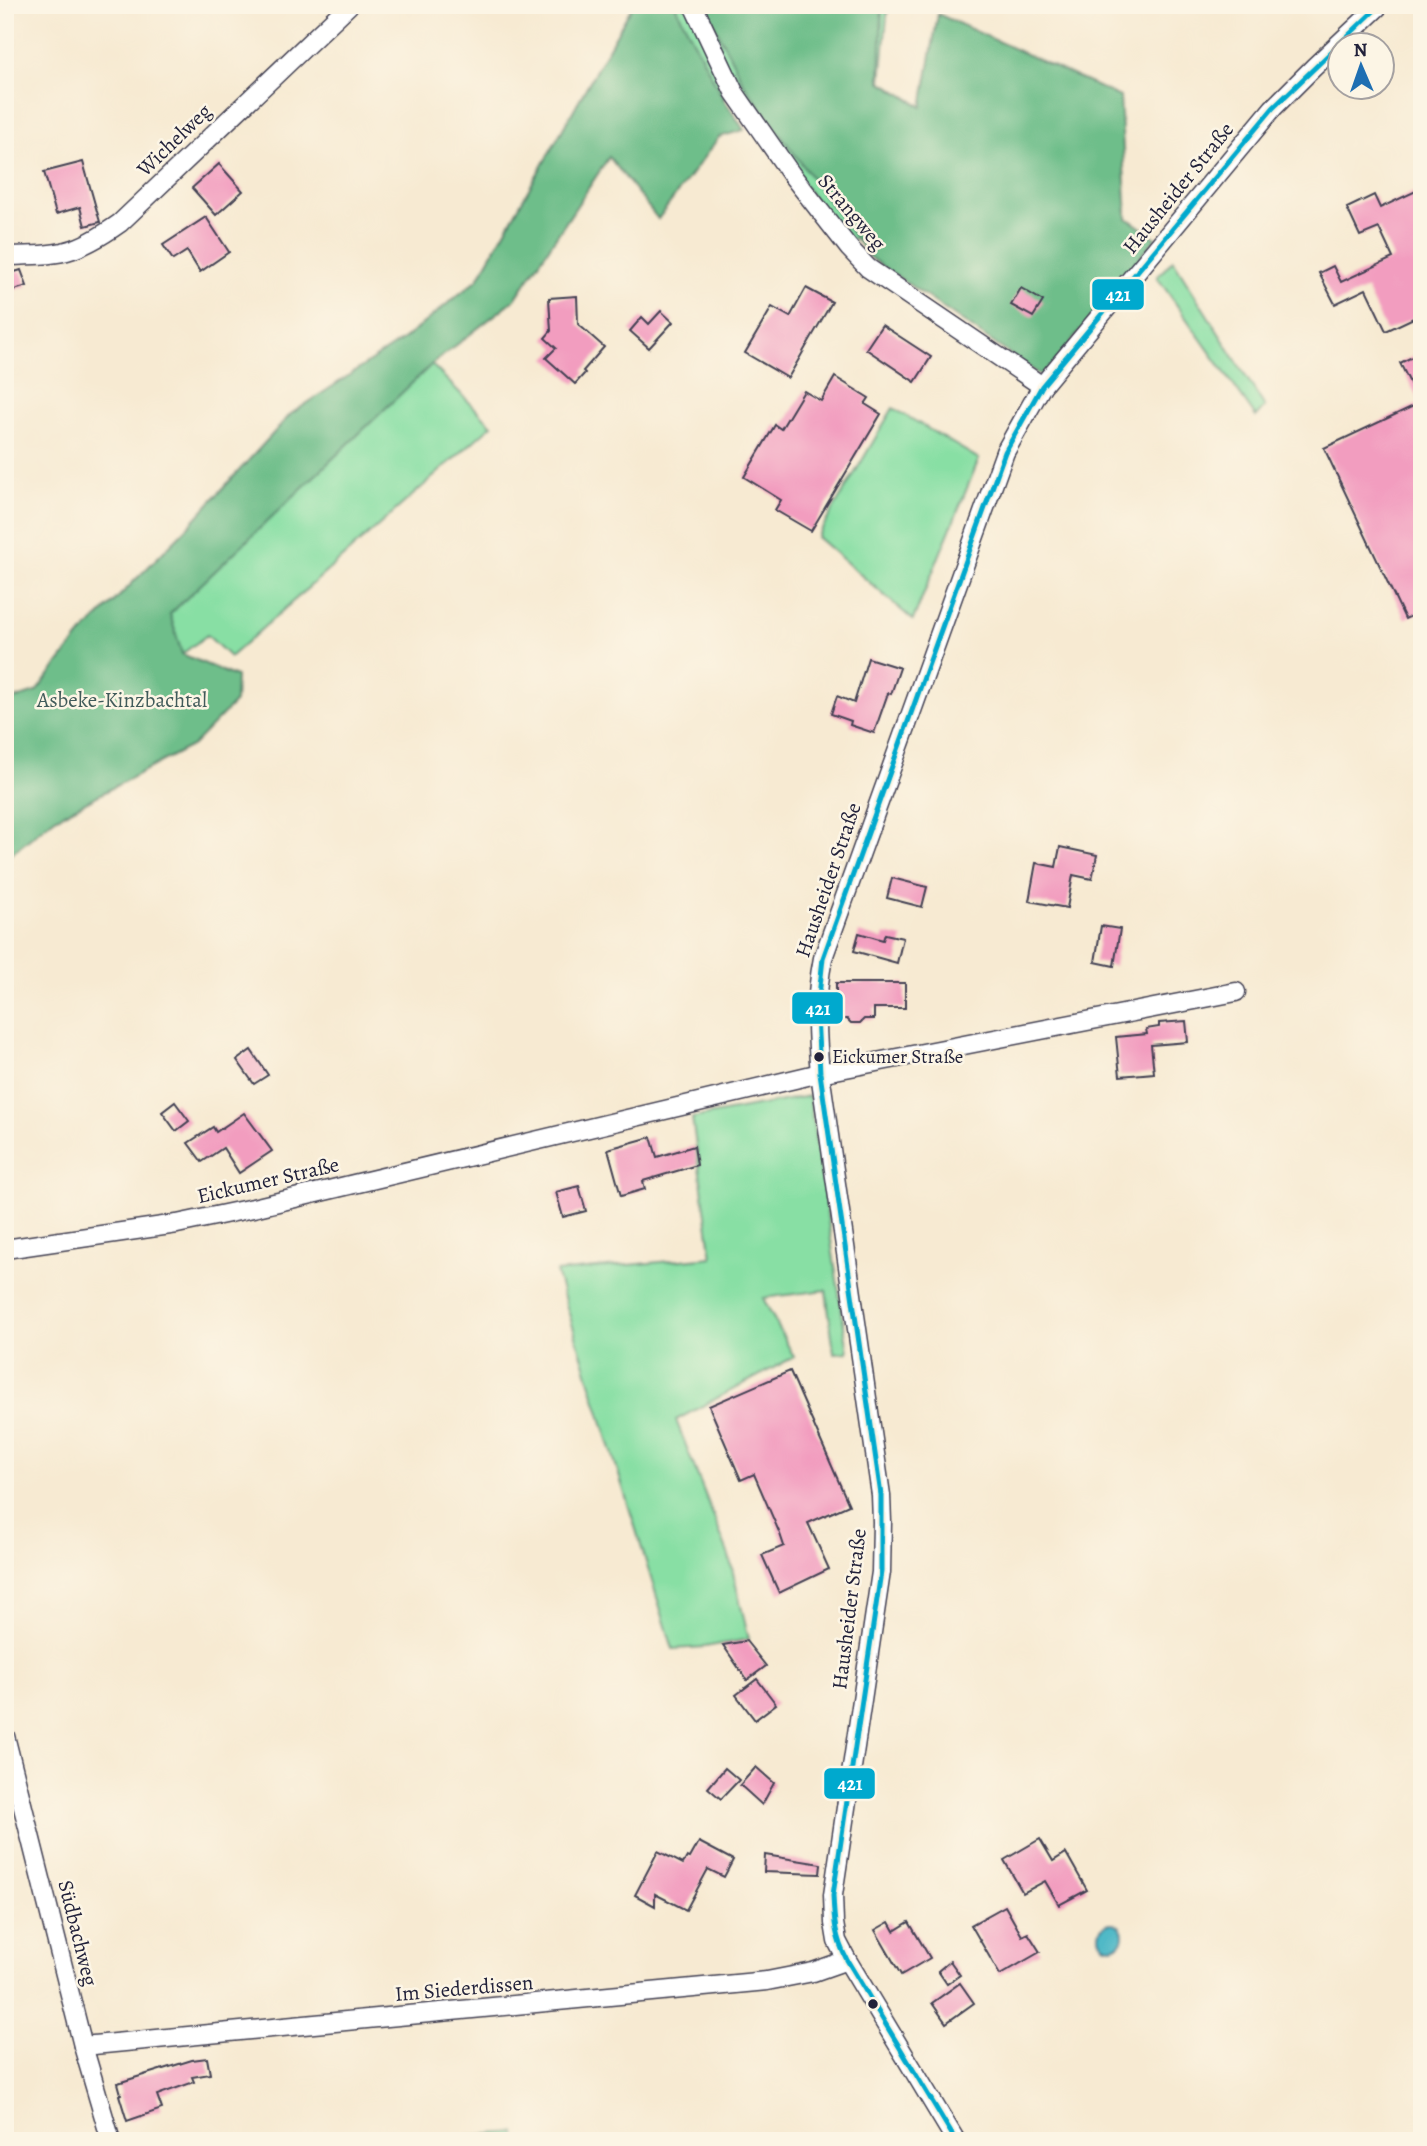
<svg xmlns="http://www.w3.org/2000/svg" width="1427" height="2146" viewBox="0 0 1427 2146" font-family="Alegreya,serif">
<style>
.green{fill:#88dfa4;stroke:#558070;stroke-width:2}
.forest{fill:#6ebe8a;stroke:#487062;stroke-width:2}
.water{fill:#4bb7c6;stroke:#366c80;stroke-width:2}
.building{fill:#f29dbf}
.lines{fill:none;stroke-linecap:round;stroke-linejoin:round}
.minor-casing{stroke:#424052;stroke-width:21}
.minor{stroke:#fff;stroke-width:18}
.bus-1-casing{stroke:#fcf5e5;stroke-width:10}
.bus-1{stroke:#00a9ce;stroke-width:5}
.bus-dot{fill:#22223b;stroke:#fcf5e5;stroke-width:2.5}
.labels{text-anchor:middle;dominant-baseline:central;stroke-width:5;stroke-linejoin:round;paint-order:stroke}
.bus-label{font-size:19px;fill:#22223b;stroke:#fcf5e5;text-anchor:start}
.street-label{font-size:21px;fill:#22223b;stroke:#fcf5e5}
.park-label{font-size:21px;fill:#415b5a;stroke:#fcf5e5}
.line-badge{stroke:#fcf5e5;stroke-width:2.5}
.badge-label{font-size:19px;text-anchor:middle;font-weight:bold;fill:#fff}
</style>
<rect width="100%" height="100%" fill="#fcf5e5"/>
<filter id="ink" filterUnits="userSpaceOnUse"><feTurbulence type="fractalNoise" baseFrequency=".0143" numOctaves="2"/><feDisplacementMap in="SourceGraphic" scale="14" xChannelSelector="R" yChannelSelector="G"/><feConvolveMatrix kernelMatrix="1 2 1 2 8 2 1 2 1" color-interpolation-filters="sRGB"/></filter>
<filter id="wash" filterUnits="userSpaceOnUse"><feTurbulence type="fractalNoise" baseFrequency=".00686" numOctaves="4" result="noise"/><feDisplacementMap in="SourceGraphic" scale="28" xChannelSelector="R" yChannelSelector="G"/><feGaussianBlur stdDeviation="1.57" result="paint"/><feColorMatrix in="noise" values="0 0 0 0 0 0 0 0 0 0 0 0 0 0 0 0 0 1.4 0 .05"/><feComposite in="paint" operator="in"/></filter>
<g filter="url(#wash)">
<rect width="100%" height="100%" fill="#f7ead2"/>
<!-- green -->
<g class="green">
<polygon points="633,5 888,5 881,81 923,107 906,216 847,242 734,92 609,156 515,299 431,364 492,425 230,657 207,635 182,654 216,690 193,745 55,818 5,859 5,702 36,692 80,636 186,529 291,414 404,339 478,279"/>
<polygon points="1173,260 1265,407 1256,417 1157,277"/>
<polygon points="893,408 979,459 913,620 817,537"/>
<polygon points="809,1096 848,1352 834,1353 826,1290 763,1298 794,1357 676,1420 729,1556 749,1639 705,1647 673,1649 556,1272 712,1257 692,1118"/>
<polygon points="515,2132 518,2141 405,2141"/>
</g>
<!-- forest -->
<g class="forest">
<polygon points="633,5 675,5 723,98 744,130 719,137 658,219 609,157 515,299 431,365 170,614 182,654 236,677 235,702 193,745 55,818 5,859 5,702 36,692 80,636 186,529 291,414 404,339 478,279"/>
<polygon points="704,5 882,5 880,81 922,107 938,14 1120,97 1127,218 1156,238 1043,377 869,257 744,84"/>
</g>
<!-- water -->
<circle class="water" cx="1111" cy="1935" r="12"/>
<g id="blocks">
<!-- building -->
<g class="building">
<polygon points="83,162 100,222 85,226 80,207 56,214 44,172"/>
<polygon points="219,164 243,191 216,215 192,188"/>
<polygon points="1418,190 1422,199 1422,314 1386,331 1366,289 1335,304 1319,273 1333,266 1341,282 1393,258 1379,228 1360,236 1347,208 1374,195 1380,208"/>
<polygon points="206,217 229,252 200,272 187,251 173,260 163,245"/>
<polygon points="21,270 27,286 5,293 5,275"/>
<polygon points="806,288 832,302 788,378 745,353 772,307 790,317"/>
<polygon points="1021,288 1043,301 1033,317 1011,305"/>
<polygon points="577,296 578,324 604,347 583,371 585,373 575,384 546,358 556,348 545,338 551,331 549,298"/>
<polygon points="661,311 673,322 649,348 630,331 642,317 649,324"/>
<polygon points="882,325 931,357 915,382 866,349"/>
<polygon points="1422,352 1422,611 1405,619 1324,448 1420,403 1400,363"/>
<polygon points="835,377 869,398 865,404 881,414 811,531 775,510 781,500 744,477 775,425 781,429 804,391 821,401"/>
<polygon points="868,658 900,668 891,694 888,693 874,733 850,725 851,721 831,714 837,696 854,703"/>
<polygon points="1060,847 1097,855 1092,879 1073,875 1067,908 1029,901 1036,863 1056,867"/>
<polygon points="892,878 927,887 922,907 887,898"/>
<polygon points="1101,926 1120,929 1114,966 1095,962"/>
<polygon points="859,933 883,940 885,934 903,938 897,963 854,951"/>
<polygon points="836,983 905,983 905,1008 874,1008 874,1019 864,1019 860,1023 851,1023 847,1019 836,1019"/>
<polygon points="1186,1021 1188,1042 1151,1045 1154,1073 1120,1076 1116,1037 1147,1034 1146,1029 1159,1027 1159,1023"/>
<polygon points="251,1050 268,1075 254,1084 237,1060"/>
<polygon points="175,1102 189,1121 176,1131 162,1112"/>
<polygon points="244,1113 272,1151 239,1173 223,1148 202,1162 188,1143 213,1127 216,1132"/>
<polygon points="651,1137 657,1157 694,1146 697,1165 643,1181 645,1189 621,1196 608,1149"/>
<polygon points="579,1186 586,1211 563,1217 556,1192"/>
<polygon points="790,1371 849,1505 808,1523 829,1569 779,1593 762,1555 784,1546 780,1534 754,1474 741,1480 709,1406"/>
<polygon points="746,1641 766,1666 747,1680 723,1645"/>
<polygon points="757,1679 776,1704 755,1720 736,1695"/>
<polygon points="756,1767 774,1783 762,1805 740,1785"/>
<polygon points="725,1768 739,1780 721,1799 708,1788"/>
<polygon points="1040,1839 1053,1861 1066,1853 1087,1890 1059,1905 1045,1881 1023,1893 1004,1860"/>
<polygon points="699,1842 733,1860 724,1877 708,1869 686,1910 655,1894 655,1906 635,1895 658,1851 683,1864 687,1857 690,1858"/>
<polygon points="765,1855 821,1864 820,1874 764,1872"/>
<polygon points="1005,1906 1022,1936 1028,1933 1040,1952 1000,1975 971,1925"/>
<polygon points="889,1922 894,1931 909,1922 930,1958 901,1975 875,1930"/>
<polygon points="950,1961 960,1975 947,1984 938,1971"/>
<polygon points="960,1983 974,2003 946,2023 932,2003"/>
<polygon points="207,2058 210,2074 192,2077 194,2082 157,2095 162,2109 127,2121 119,2095 121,2094 118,2083 192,2060"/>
</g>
</g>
</g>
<g filter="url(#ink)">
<use href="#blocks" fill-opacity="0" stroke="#424052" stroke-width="2"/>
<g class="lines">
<!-- minor casing -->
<g class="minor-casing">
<g id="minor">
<polyline points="693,5 734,92 791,174 849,248 868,268 1042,386"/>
<path d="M5,256C60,255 75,255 120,223L349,5"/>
<polyline points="5,1249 177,1224 253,1208 820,1073 1236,992"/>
<polyline points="5,1736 83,2046 111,2141"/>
<polyline points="83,2046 767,1981 813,1972 847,1960"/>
<path d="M956,2141L847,1960L837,1941L834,1923L833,1895L881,1572L882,1522L881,1495L820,1073C816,1031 815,998 823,958L1005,452L1042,386L1273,108L1314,67L1380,5"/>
</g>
</g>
<!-- minor -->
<use href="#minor" class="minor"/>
<!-- bus-1 casing -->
<g class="bus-1-casing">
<path id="bus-1" d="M956,2141L847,1960C835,1938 834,1920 833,1895L881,1572V1495L820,1073L817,1015L823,958L1005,452L1042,386L1273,108L1380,5"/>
</g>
<!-- bus-1 -->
<use href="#bus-1" class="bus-1"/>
</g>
</g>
<!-- markers -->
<g class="bus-dot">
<circle cx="819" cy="1057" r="6"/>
<circle cx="873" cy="2004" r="6"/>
</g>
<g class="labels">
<!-- bus labels -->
<g class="bus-label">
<text x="832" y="1057">Eickumer Straße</text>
</g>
<!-- street labels -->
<g class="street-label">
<text transform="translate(174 140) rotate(-44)">Wichelweg</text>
<text transform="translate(1178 188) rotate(-51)">Hausheider Straße</text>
<text transform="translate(852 212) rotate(50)">Strangweg</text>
<text transform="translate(828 880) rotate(-71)">Hausheider Straße</text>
<text transform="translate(268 1180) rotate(-13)">Eickumer Straße</text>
<text transform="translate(849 1609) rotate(-83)">Hausheider Straße</text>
<text transform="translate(78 1933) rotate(76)">Südbachweg</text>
<text transform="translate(464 1988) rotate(-5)">Im Siederdissen</text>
</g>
<!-- park labels -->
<g class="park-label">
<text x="122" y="700">Asbeke-Kinzbachtal</text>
</g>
</g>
<g class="line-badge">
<rect x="1091" y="278" width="54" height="33" rx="7" fill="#00a9ce"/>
<rect x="791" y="991" width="53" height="34" rx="7" fill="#00a9ce"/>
<rect x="823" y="1767" width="53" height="33" rx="7" fill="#00a9ce"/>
</g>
<g class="badge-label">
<text x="1118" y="301">421</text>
<text x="818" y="1015">421</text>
<text x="850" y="1790">421</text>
</g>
<!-- margin -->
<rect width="1427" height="2146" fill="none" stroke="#fcf5e5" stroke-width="28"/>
<!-- north arrow -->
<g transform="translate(1361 66) rotate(358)"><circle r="33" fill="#fcf5e5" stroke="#a5a1a1" stroke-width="2"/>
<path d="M0-5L12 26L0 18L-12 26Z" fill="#1f6fb2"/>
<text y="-10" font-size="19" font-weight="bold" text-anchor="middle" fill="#22223b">N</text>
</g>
</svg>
